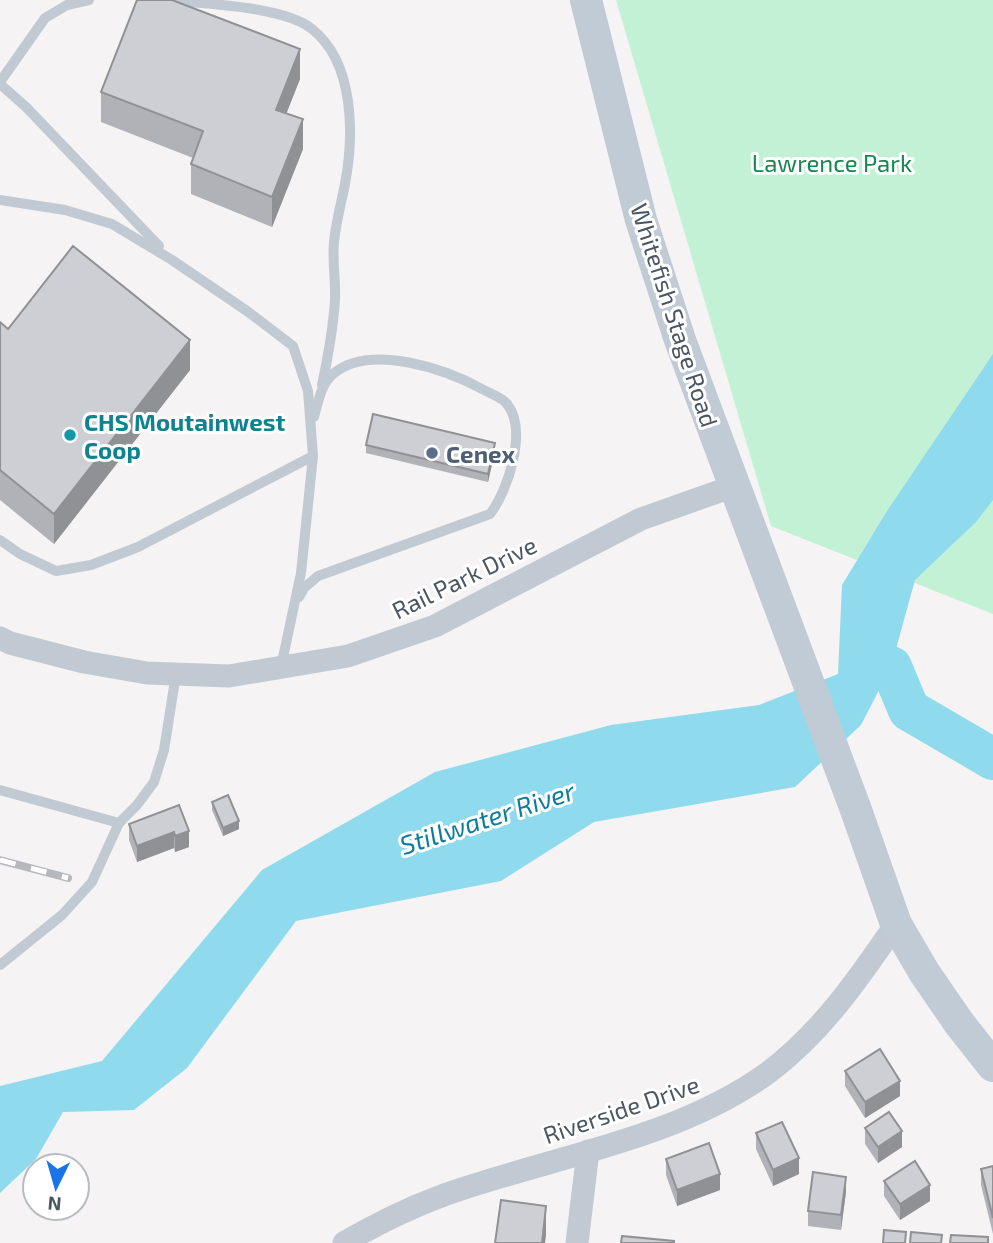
<svg xmlns="http://www.w3.org/2000/svg" width="993" height="1243" viewBox="0 0 993 1243" font-family="'Exo 2',sans-serif">
<style>
.green{fill:#c3f1d5}
.water{fill:#90daee}
.lines{fill:none;stroke-linecap:round;stroke-linejoin:round}
.river{stroke:#90daee;stroke-width:42}
.lane{stroke:#c1cad2;stroke-width:10}
.street{stroke:#c1cad2;stroke-width:23}
.secondary{stroke:#c1cbd6;stroke-width:32}
.rail-casing{stroke:#b5b8bd;stroke-width:8}
.rail{stroke:#fff;stroke-width:5;stroke-dasharray:16;stroke-linecap:butt}
.wall{fill:#b0b2b7}
.shaded-wall{fill:#909195}
.building{fill:#cdcfd5;stroke:#909195;stroke-width:2}
.culture-dot{fill:#0f9aa8;stroke:#fff;stroke-width:2.5}
.service-dot{fill:#5c6f8a;stroke:#fff;stroke-width:2.5}
.labels{text-anchor:middle;dominant-baseline:central;stroke-width:6;stroke-linejoin:round;paint-order:stroke}
.park-label{font-size:24px;fill:#17864f;stroke:#fff}
.street-label{font-size:24px;fill:#4a5661;stroke:#fff}
.culture-label{font-size:24px;font-weight:bold;fill:#0d838f;stroke:#fff;text-anchor:start}
.service-label{font-size:24px;font-weight:bold;fill:#4e5e75;stroke:#fff;text-anchor:start}
.water-label{font-size:26px;font-style:italic;fill:#0c7c9b;stroke:#fff}
</style>
<rect width="100%" height="100%" fill="#f5f3f3"/>
<!-- green -->
<polygon class="green" points="616,0 993,0 993,614 771,526"/>
<!-- water -->
<polygon class="water" points="993,354 993,500 976,522 915,580 891,667 861,725 795,787 594,822 501,881 296,921 187,1068 134,1110 63,1112 36,1159 0,1193 0,1086 102,1061 262,870 435,772 611,725 759,705 838,674 842,585 887,511"/>
<g class="lines">
<!-- river -->
<polyline class="river" points="852,691 871,660 891,667 909,710 993,759"/>
<!-- lane -->
<g class="lane">
<path d="M167,0C204,4 284,6 312,29C355,63 354,136 345,184C341,204 336,222 334,242C332,261 336,281 335,300C333,329 328,357 322,385"/>
<polyline points="0,82 45,18 67,5 89,0"/>
<polyline points="0,84 26,107 159,246"/>
<polyline points="0,200 65,210 112,224 172,260 247,311 293,346 308,391 313,456 301,573 281,667"/>
<polyline points="0,540 20,554 56,571 91,565 138,547 313,456"/>
<path d="M299,597L304,588L318,576L490,514C508,491 528,430 507,404C503,398 491,394 484,390C448,370 370,342 333,374C321,384 318,403 314,417"/>
<polyline points="0,790 119,823"/>
<polyline points="0,965 62,915 92,882 119,823 137,805 154,782 164,750 176,674"/>
</g>
<!-- street -->
<g class="street">
<polyline points="0,638 10,643 84,662 147,673 229,676 348,656 435,626 641,519 734,486"/>
<path d="M344,1243C376,1224 409,1208 444,1195C550,1157 676,1140 769,1072C822,1032 859,978 896,924"/>
<polyline points="577,1243 588,1151"/>
</g>
<!-- secondary -->
<polyline class="secondary" points="586,0 641,220 680,340 856,810 896,924 924,972 959,1023 993,1066"/>
<!-- rail casing -->
<g class="rail-casing">
<polyline id="rail" points="0,860 68,878"/>
</g>
<!-- rail -->
<use href="#rail" class="rail"/>
</g>
<!-- wall -->
<g class="wall">
<polygon points="300,79 286,113 303,149 272,227 191,194 191,164 193,158 101,122 101,92"/>
<polygon points="0,322 8,329 190,370 54,544 0,500"/>
<polygon points="366,445 495,451 488,482 366,453"/>
<polygon points="212,802 239,829 223,836 212,810"/>
<polygon points="179,805 189,847 175,852 174,848 137,862 129,840 129,824"/>
<polygon points="845,1071 900,1096 865,1118 845,1086"/>
<polygon points="865,1128 902,1147 878,1163 865,1144"/>
<polygon points="756,1133 799,1174 773,1186 756,1149"/>
<polygon points="666,1159 720,1190 677,1206 666,1175"/>
<polygon points="993,1166 993,1234 981,1185 981,1169"/>
<polygon points="884,1181 930,1201 900,1220 884,1196"/>
<polygon points="846,1192 841,1230 808,1226 808,1211"/>
</g>
<!-- shaded-wall -->
<g class="shaded-wall">
<polygon points="300,49 300,79 276,140 276,110"/>
<polygon points="303,119 303,149 272,227 272,197"/>
<polygon points="190,340 190,370 54,544 54,514"/>
<polygon points="495,443 495,451 488,482 488,474"/>
<polygon points="239,821 239,829 223,836 223,828"/>
<polygon points="189,831 189,847 175,852 175,836"/>
<polygon points="174,832 174,848 137,862 137,846"/>
<polygon points="900,1081 900,1096 865,1118 865,1102"/>
<polygon points="902,1131 902,1147 878,1163 878,1147"/>
<polygon points="799,1158 799,1174 773,1186 773,1170"/>
<polygon points="720,1174 720,1190 677,1206 677,1190"/>
<polygon points="846,1177 846,1192 841,1230 841,1215"/>
<polygon points="930,1185 930,1201 900,1220 900,1204"/>
<polygon points="546,1206 546,1236 545,1243 542,1243"/>
</g>
<!-- building -->
<g class="building">
<polygon points="137,0 172,0 300,49 276,110 303,119 272,197 191,164 203,131 101,92"/>
<polygon points="73,246 190,340 54,514 0,470 0,322 8,329"/>
<polygon points="373,414 495,443 488,474 366,445"/>
<polygon points="228,795 239,821 223,828 212,802"/>
<polygon points="179,805 189,831 175,836 174,832 137,846 129,824"/>
<polygon points="880,1049 900,1081 865,1102 845,1071"/>
<polygon points="889,1112 902,1131 878,1147 865,1128"/>
<polygon points="782,1122 799,1158 773,1170 756,1133"/>
<polygon points="709,1143 720,1174 677,1190 666,1159"/>
<polygon points="915,1161 930,1185 900,1204 884,1181"/>
<polygon points="993,1166 993,1218 981,1169"/>
<polygon points="813,1172 846,1177 841,1215 808,1211"/>
<polygon points="501,1200 546,1206 542,1243 495,1243"/>
<polygon points="884,1230 906,1232 905,1243 883,1243"/>
<polygon points="911,1232 942,1235 941,1243 910,1243"/>
<polygon points="951,1235 988,1237 988,1243 950,1243"/>
<polygon points="622,1236 674,1241 674,1243 621,1243"/>
</g>
<!-- markers -->
<circle class="culture-dot" cx="70" cy="435" r="7"/>
<circle class="service-dot" cx="432" cy="453" r="7"/>
<g class="labels">
<!-- park labels -->
<g class="park-label">
<text x="832" y="162">Lawrence Park</text>
</g>
<!-- street labels -->
<g class="street-label">
<text transform="translate(675 315) rotate(72)">Whitefish Stage Road</text>
<text transform="translate(464 577) rotate(-26)">Rail Park Drive</text>
<text transform="translate(621 1109) rotate(-19)">Riverside Drive</text>
</g>
<!-- culture labels -->
<g class="culture-label">
<text x="84" y="421">CHS Moutainwest<tspan x="84" dy="28">Coop</tspan></text>
</g>
<!-- service labels -->
<g class="service-label">
<text x="446" y="453">Cenex</text>
</g>
<!-- water labels -->
<g class="water-label">
<text transform="translate(487 817) rotate(-18)">Stillwater River</text>
</g>
</g>
<!-- north arrow -->
<g transform="translate(56 1187) rotate(185)"><circle r="33" fill="#ffffff" stroke="#b7bbc0" stroke-width="2"/>
<path d="M0-5L12 26L0 18L-12 26Z" fill="#1a73e8"/>
<text y="-10" font-size="19" font-weight="bold" text-anchor="middle" fill="#4a5661">N</text>
</g>
</svg>
